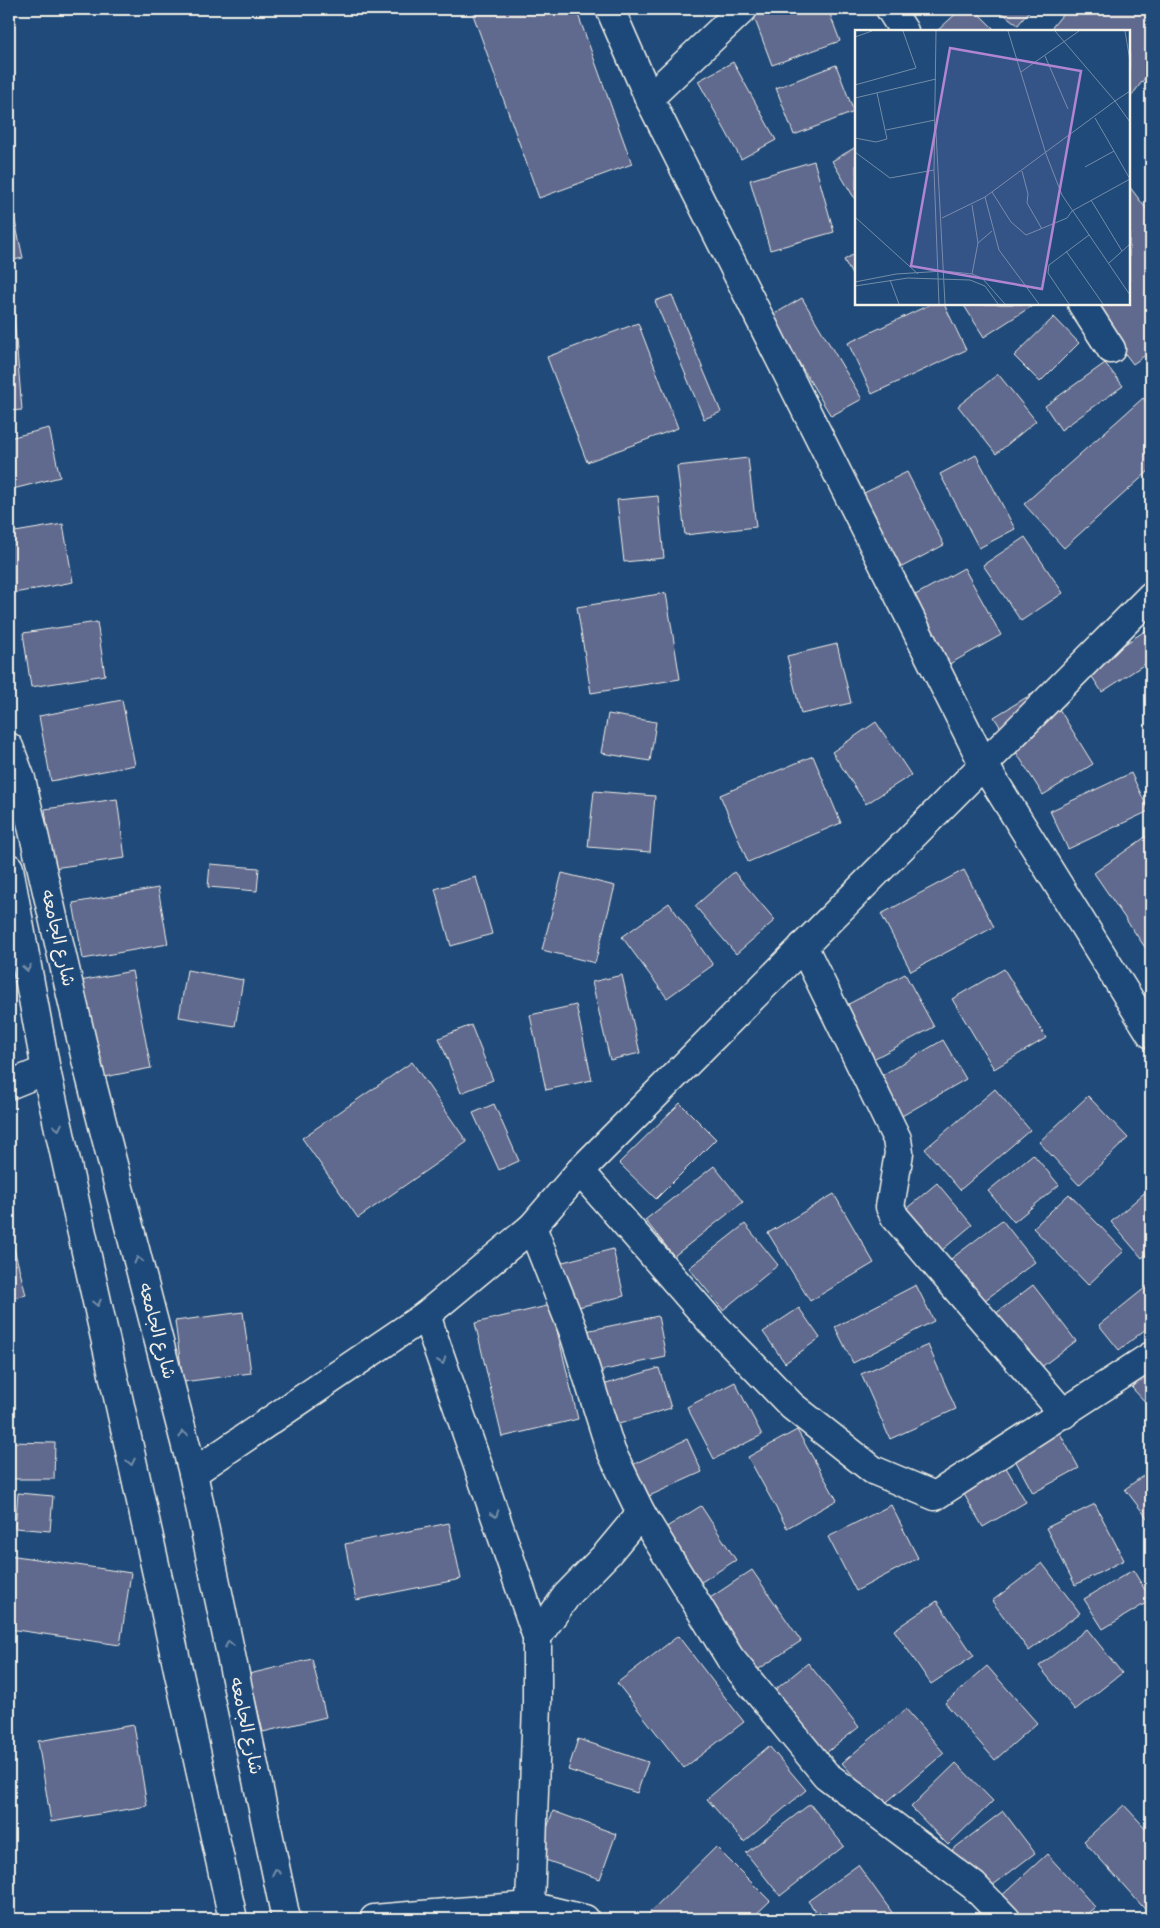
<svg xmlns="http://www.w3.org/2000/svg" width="1160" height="1928" viewBox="0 0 1160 1928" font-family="Pangolin,'Playpen Sans Arabic',sans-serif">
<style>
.building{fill:#61698e;stroke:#f4f1e8}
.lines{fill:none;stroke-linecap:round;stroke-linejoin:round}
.minor-casing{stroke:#f4f1e8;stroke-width:31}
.minor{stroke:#1f4a7a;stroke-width:28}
.oneway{stroke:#748da6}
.labels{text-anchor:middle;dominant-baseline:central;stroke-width:4;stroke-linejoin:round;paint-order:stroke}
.street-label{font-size:18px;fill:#f4f1e8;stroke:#1f4a7a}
.inset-road{fill:none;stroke:#748da6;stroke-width:1}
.view{fill:#b185d1;fill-opacity:0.15;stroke:#b185d1;stroke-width:2.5}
.inset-edge{fill:none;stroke:#f4f1e8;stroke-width:2.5}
</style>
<rect width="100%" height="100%" fill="#1f4a7a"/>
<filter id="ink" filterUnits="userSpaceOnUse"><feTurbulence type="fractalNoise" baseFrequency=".02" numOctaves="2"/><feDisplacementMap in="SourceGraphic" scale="10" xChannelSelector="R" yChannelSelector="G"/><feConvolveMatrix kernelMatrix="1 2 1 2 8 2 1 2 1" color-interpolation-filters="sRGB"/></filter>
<g filter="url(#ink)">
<!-- building -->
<g class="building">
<polygon points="471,9 576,9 632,164 539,198"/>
<polygon points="751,9 828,9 840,41 772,65"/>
<polygon points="961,9 974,9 996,31 937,31"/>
<polygon points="997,9 1031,9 1018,25"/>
<polygon points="1067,9 1151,9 1151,70 1129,99 1129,31 1049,31"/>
<polygon points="733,62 776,140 741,159 698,81"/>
<polygon points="836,65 854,112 794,135 776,88"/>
<polygon points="856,147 856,198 855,199 832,161"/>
<polygon points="814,161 834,232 770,250 750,180"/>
<polygon points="1129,186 1151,215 1151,351 1133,364 1087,304 1129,304"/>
<polygon points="9,194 23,258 9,261"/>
<polygon points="856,253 856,282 844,260"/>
<polygon points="672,295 721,412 704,419 655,301"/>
<polygon points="802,298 862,399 831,416 771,316"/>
<polygon points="13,304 22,410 9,411 9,305"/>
<polygon points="931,304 944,304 966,350 872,394 848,343"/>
<polygon points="963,304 1035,304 984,337"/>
<polygon points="1054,317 1079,343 1040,382 1014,356"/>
<polygon points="638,323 678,428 587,462 547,357"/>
<polygon points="1105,363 1123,386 1061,430 1045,406"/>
<polygon points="998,374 1036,421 996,454 958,406"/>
<polygon points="1143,398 1151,408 1151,469 1064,548 1024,504"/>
<polygon points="49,428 60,477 9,490 9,438"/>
<polygon points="976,455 1015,529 979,548 940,474"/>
<polygon points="748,458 756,527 685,535 677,466"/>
<polygon points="907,472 944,545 898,569 860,495"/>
<polygon points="658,496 664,558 624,562 617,500"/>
<polygon points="63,524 73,582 9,594 9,533"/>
<polygon points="1025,537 1063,593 1021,621 983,565"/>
<polygon points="964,568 1001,635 946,666 908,599"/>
<polygon points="666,593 680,679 591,693 577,607"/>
<polygon points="97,622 105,675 31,687 23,633"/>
<polygon points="1151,627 1151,660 1102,692 1087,669"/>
<polygon points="837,644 851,703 801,714 787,656"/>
<polygon points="1045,686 1093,764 1043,795 994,717"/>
<polygon points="122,700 135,765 51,781 39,716"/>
<polygon points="608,714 656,722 650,761 601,753"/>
<polygon points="876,722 911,775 866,804 832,752"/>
<polygon points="813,756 841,823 748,862 720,795"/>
<polygon points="1131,773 1149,811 1068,849 1050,811"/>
<polygon points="594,791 655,796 650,852 588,847"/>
<polygon points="117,799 125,858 53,868 45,809"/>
<polygon points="1151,833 1151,956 1094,873"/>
<polygon points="210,864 259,868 257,891 208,887"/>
<polygon points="964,870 994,927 911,971 881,914"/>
<polygon points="734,872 775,920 736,954 695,906"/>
<polygon points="562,873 615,886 595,963 542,950"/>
<polygon points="476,877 492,934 451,946 435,889"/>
<polygon points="158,888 168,944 83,959 73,903"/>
<polygon points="669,903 713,965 667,998 622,937"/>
<polygon points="1004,969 1046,1038 994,1069 952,999"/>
<polygon points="187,970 243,980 235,1026 179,1017"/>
<polygon points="132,971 151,1068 99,1078 80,981"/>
<polygon points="905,974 934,1027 856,1068 828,1015"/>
<polygon points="622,975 640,1053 610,1060 592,982"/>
<polygon points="576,1005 592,1080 546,1090 530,1015"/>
<polygon points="471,1025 493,1080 461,1093 439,1038"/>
<polygon points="943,1040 966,1079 888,1124 865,1085"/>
<polygon points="412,1062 467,1142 358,1218 302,1138"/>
<polygon points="995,1089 1030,1130 960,1190 925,1149"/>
<polygon points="1088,1096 1128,1138 1079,1185 1039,1142"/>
<polygon points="680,1103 716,1139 656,1199 619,1163"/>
<polygon points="494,1104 519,1161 499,1170 473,1113"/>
<polygon points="1033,1154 1059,1185 1014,1222 988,1191"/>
<polygon points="714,1166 743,1202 674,1256 645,1220"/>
<polygon points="937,1183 972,1225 935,1256 900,1214"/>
<polygon points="1151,1187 1151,1251 1142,1258 1111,1222"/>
<polygon points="834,1194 874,1263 810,1301 768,1233"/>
<polygon points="1069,1194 1124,1251 1088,1285 1033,1228"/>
<polygon points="1002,1220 1035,1262 976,1307 943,1265"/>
<polygon points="745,1224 778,1265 723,1310 689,1268"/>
<polygon points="9,1229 26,1295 9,1299"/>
<polygon points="613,1249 624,1296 570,1309 559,1263"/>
<polygon points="1151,1283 1151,1325 1119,1350 1099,1325"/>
<polygon points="916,1285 934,1321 853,1363 835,1327"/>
<polygon points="1033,1285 1076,1341 1020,1383 978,1327"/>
<polygon points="551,1305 578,1419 502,1437 475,1323"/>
<polygon points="799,1308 820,1338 785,1363 763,1332"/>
<polygon points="243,1312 251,1373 183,1382 175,1321"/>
<polygon points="658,1316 666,1357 590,1373 581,1332"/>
<polygon points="928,1345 956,1409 890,1439 861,1374"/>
<polygon points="659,1368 671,1408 606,1428 593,1388"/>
<polygon points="1151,1370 1151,1408 1132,1388"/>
<polygon points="735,1382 762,1435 714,1459 687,1407"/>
<polygon points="1052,1419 1079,1468 1033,1493 1006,1443"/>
<polygon points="797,1430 837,1500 787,1528 748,1457"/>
<polygon points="687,1439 702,1472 647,1497 632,1465"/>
<polygon points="9,1442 55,1443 54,1479 9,1479"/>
<polygon points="997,1452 1026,1502 983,1527 954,1477"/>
<polygon points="1151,1470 1151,1523 1125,1489"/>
<polygon points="18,1493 53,1496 50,1531 15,1528"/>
<polygon points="1095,1504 1124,1560 1075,1585 1046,1528"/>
<polygon points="891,1505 918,1558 856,1591 828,1537"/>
<polygon points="701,1506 736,1560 695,1586 660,1531"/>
<polygon points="449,1523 461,1579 356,1600 345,1544"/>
<polygon points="9,1555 131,1573 120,1645 9,1629"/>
<polygon points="1042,1563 1080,1613 1029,1651 992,1601"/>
<polygon points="752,1570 801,1641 750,1675 701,1604"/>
<polygon points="1133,1570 1151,1600 1103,1629 1084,1599"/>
<polygon points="937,1601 974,1656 931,1684 894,1630"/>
<polygon points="1087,1629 1122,1673 1075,1710 1039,1666"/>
<polygon points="678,1636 744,1722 684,1768 617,1683"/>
<polygon points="312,1659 326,1717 263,1732 249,1674"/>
<polygon points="808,1663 859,1727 821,1757 770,1694"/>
<polygon points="987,1666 1037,1723 995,1760 945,1703"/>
<polygon points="906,1709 944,1753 881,1807 842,1763"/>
<polygon points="134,1725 147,1806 51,1822 38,1741"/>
<polygon points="578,1739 648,1762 637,1793 568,1770"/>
<polygon points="769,1746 806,1790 744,1842 707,1799"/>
<polygon points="956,1763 993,1801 948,1845 911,1807"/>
<polygon points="810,1804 844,1846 780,1896 746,1853"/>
<polygon points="1124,1805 1151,1834 1151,1916 1084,1841"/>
<polygon points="553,1811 616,1834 600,1879 537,1857"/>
<polygon points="1003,1811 1035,1853 984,1892 952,1850"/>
<polygon points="716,1847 770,1901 751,1919 655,1919 649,1913"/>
<polygon points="1047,1854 1095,1907 1081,1919 1014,1919 997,1900"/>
<polygon points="858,1865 896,1918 895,1919 821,1919 808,1901"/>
<polygon points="950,1912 957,1919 941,1919"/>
</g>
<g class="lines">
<!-- minor casing -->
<g class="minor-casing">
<g id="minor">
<polyline points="610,9 649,98 984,765 1151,1034"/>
<polyline points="890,9 904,31"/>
<polyline points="649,98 743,9"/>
<polyline points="1082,304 1111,349"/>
<polyline points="9,747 21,779 88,1068 193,1473 286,1919"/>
<polyline points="9,868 46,1070 233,1919"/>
<polyline points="803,946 897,1139 899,1153 890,1207 895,1217 1064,1414"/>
<polyline points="9,1085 46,1070"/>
<polyline points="580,1171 711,1322 792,1406 873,1470 935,1496 1151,1356"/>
<polyline points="532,1227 573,1330 611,1451 641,1513 730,1658 826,1775 974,1886 1006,1919"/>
<polyline points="426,1315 537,1637 537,1703 530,1906"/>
<polyline points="193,1473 426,1315 532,1227 580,1171 1151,596"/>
<polyline points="537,1637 567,1595 607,1554 641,1513"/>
<polyline points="374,1919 530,1906 585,1919"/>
</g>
</g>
<!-- minor -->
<use href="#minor" class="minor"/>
</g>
<!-- one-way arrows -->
<defs><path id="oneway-chevron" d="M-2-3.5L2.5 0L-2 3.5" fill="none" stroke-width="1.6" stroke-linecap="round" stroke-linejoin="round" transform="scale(1.25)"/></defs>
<g class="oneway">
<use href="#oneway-chevron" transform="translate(27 968) rotate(80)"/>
<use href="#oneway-chevron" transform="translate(58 1127) rotate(78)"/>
<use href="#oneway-chevron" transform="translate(138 1260) rotate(-105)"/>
<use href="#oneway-chevron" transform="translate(97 1303) rotate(78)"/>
<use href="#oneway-chevron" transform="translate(442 1361) rotate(71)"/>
<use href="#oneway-chevron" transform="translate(183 1434) rotate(-105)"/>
<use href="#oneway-chevron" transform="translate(131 1462) rotate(78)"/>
<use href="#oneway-chevron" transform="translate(495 1514) rotate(71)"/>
<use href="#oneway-chevron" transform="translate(229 1644) rotate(-102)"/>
<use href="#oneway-chevron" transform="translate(276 1872) rotate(-102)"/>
</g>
</g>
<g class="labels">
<!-- street labels -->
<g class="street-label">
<text transform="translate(58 938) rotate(77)">شارع الجامعه</text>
<text transform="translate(157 1331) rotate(75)">شارع الجامعه</text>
<text transform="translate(246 1726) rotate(78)">شارع الجامعه</text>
</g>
</g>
<!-- overview -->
<g transform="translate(855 30)">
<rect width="275" height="275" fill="#1f4a7a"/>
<path class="inset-road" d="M81,1L79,140L84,274M153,1L191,124L207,165L275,265M270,1L275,31M0,7L17,1M190,26L213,79M166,42L224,1M0,55L61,38L48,1M275,61L260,71L275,92M0,68L81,49M240,88L275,149M31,100L80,90M81,102L90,274M0,108L21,112L32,109L22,63M0,122L35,148L79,140M230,137L259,121M167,141L173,164L172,173L187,199M137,162L156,192L171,205L212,188L217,181L275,149M130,167L144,220L184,274M236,170L267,221M0,187L63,244M87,188L130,167L260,71L200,1M123,213L137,201M211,221L248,274M254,233L275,214M117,244L123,213L117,175M35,250L44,274M0,252L41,244L89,241L117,244L127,248L150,274M0,256L53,248L115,250L130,256L143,274M214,274L193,243L194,235L234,205"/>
<path class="view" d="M95,18L226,41L187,259L56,236Z"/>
<rect width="275" height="275" class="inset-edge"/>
</g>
<!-- margin -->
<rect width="1160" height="1928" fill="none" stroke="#1f4a7a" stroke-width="30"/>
<rect x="15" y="15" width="1130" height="1898" fill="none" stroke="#f4f1e8" stroke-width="2" filter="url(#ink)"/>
</svg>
